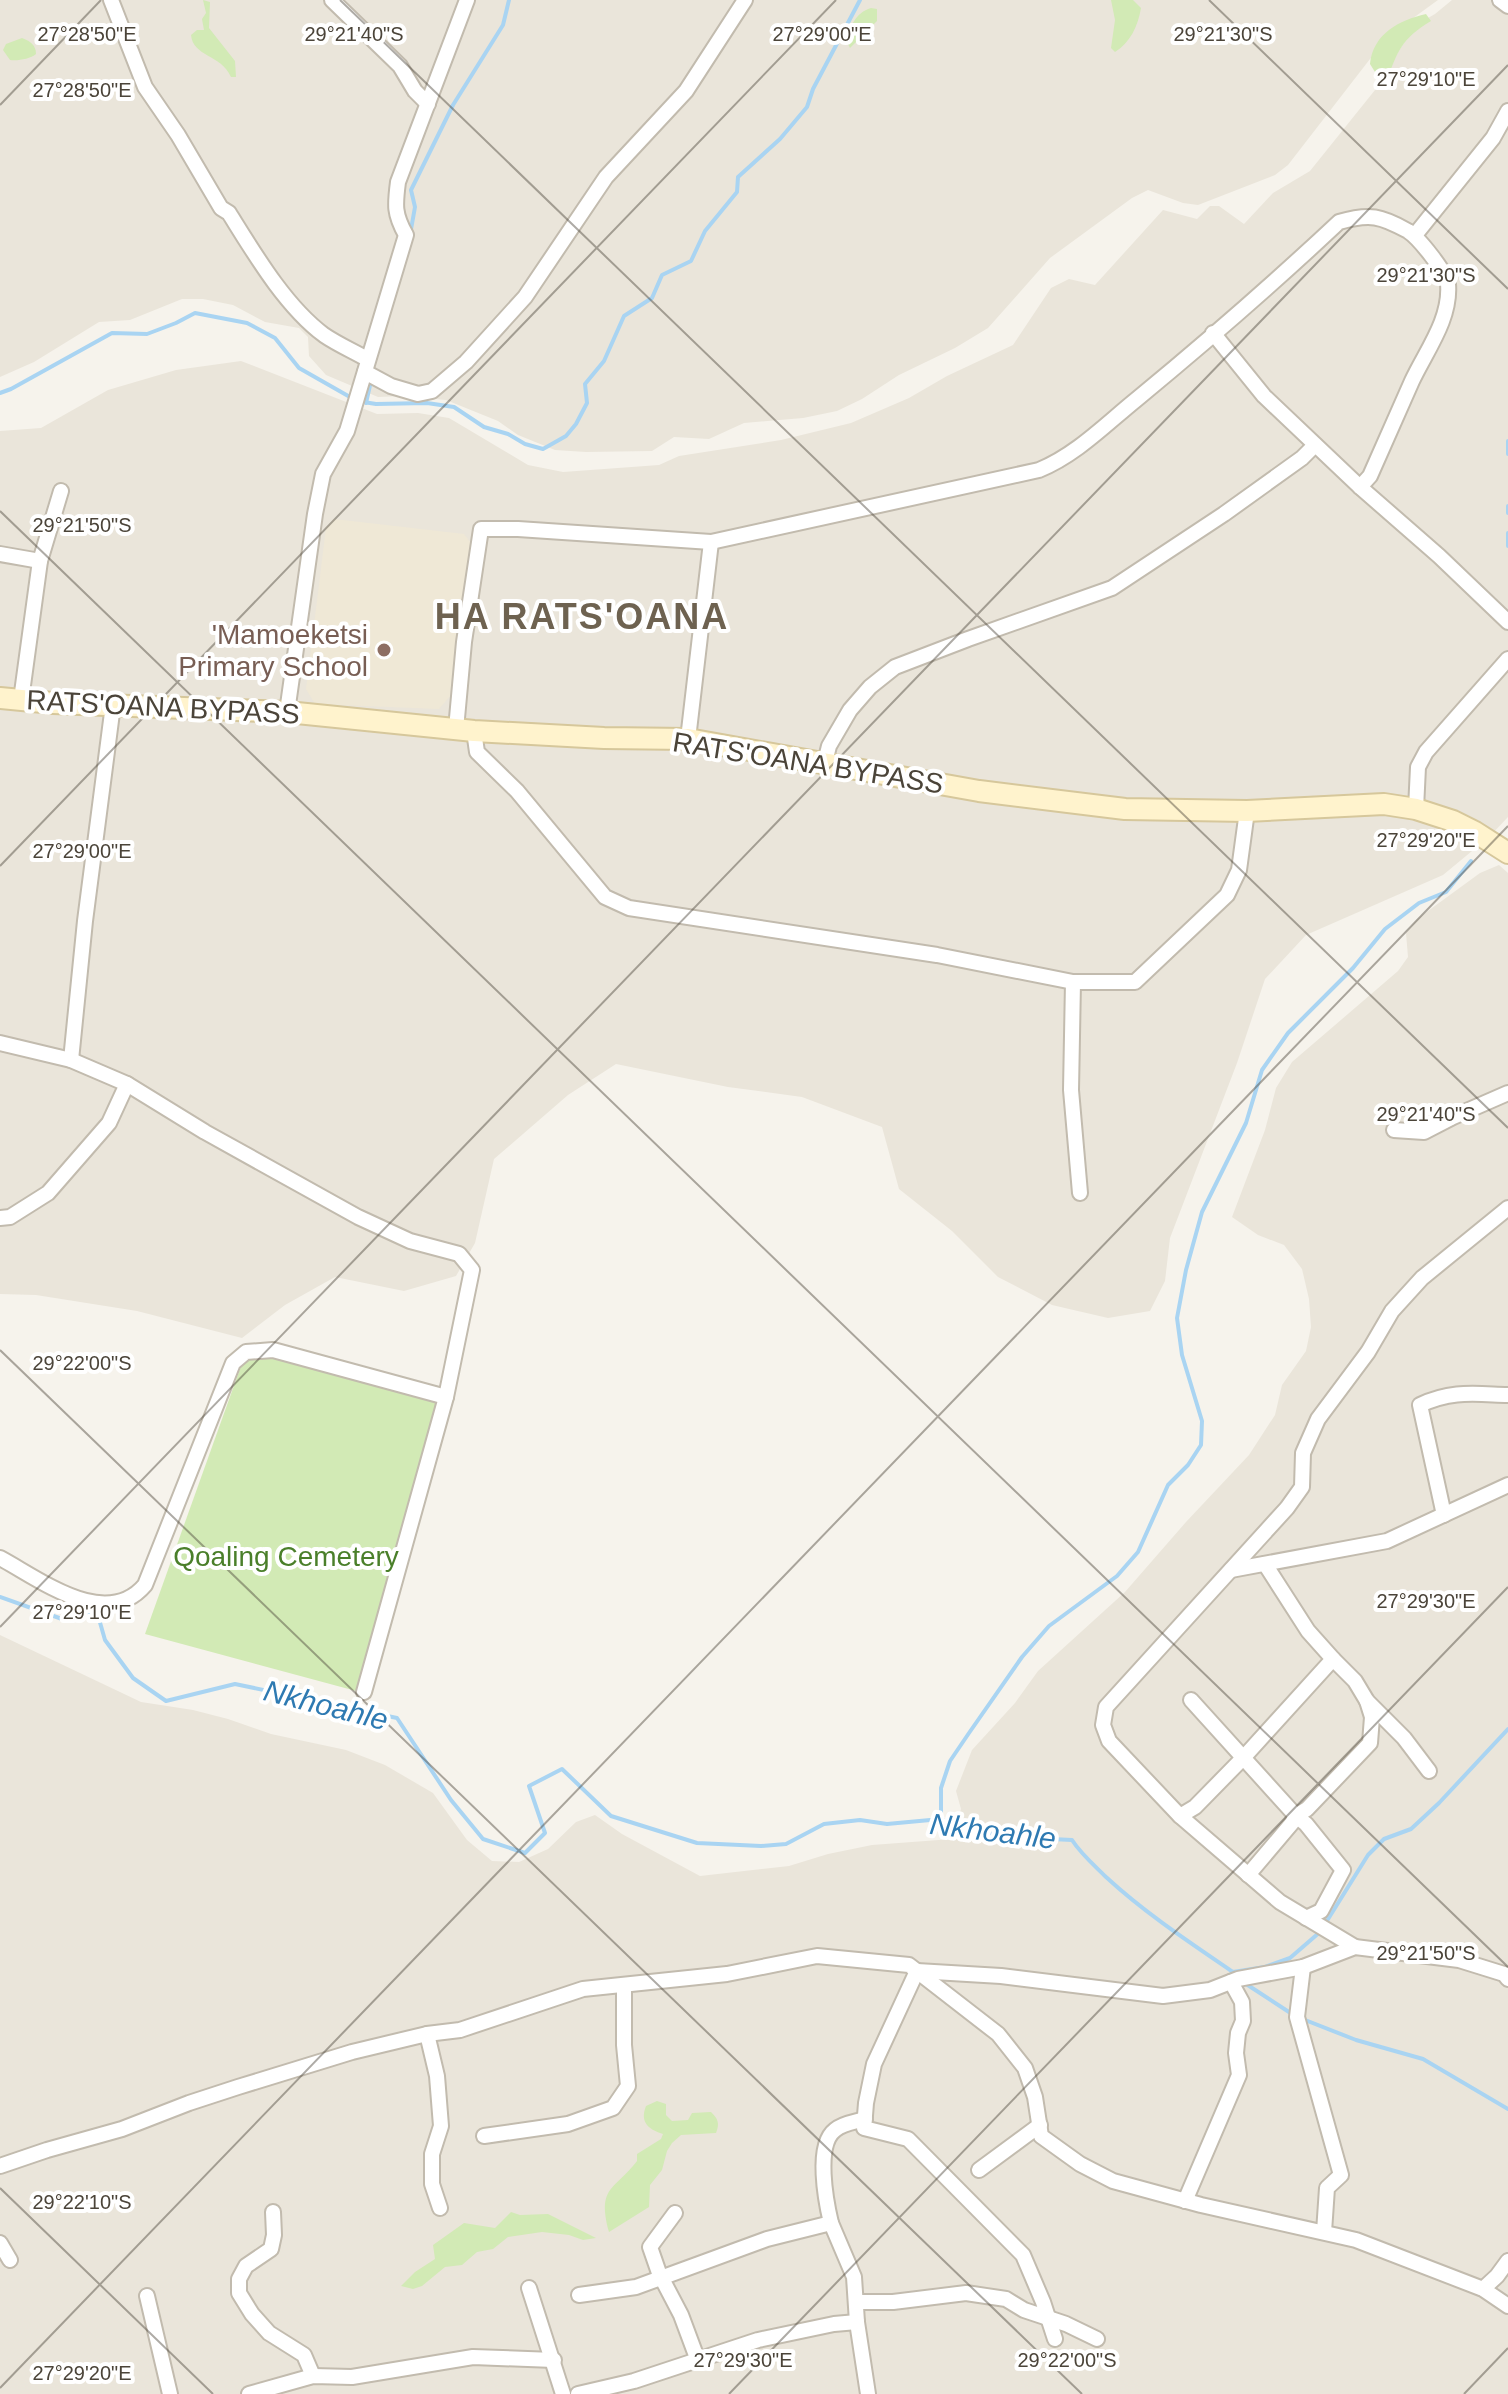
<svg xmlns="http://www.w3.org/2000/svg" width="1508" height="2394" viewBox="0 0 1508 2394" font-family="Helvetica,sans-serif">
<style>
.residential{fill:#eae5da}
.education{fill:#efe8d6}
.green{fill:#d2eab5}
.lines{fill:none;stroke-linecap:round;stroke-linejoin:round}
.stream{stroke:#a9d4f2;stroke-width:4}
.street-casing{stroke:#c2bbae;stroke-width:18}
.secondary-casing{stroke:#d6c79b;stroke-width:24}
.street{stroke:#fff;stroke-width:14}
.secondary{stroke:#fff3cd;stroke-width:20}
.ticks{fill:none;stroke:#4b4439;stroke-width:2;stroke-opacity:0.45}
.education-dot{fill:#8d6e63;stroke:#fff;stroke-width:3}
.labels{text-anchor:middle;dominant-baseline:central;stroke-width:8;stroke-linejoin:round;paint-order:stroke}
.education-label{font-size:28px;fill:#785e54;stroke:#fff;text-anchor:end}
.street-label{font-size:28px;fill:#4b4439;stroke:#fff}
.park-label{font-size:28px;fill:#4a7f2a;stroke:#fff}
.water-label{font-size:30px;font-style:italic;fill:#2e7ab2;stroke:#fff}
.district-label{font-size:36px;font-weight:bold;letter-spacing:2px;fill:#6e6250;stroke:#fff}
.ticks-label{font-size:20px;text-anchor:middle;fill:#4b4439;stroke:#fff;stroke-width:8;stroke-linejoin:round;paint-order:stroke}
</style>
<rect width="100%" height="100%" fill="#f6f3ec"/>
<!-- residential -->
<g class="residential">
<polygon points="0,0 1438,0 1387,37 1288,165 1275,175 1198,205 1183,203 1148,190 1132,198 1050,258 988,328 955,348 899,375 862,399 837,411 803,418 744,423 709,439 674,437 652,451 586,452 555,450 518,435 498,421 446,400 402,396 378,397 326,375 309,356 308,337 299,328 265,322 233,305 203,299 182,299 130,320 99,322 34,362 0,377"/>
<polygon points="1452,0 1508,0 1508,817 1489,837 1443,875 1306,935 1265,979 1237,1063 1170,1238 1165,1281 1150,1311 1108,1318 1052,1305 998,1277 952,1231 899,1189 882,1127 802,1097 728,1087 616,1064 568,1095 494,1159 475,1243 456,1276 404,1291 335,1277 285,1305 242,1338 137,1311 36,1295 0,1294 0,431 41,428 108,390 176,370 241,361 377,414 418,413 449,418 528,465 563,472 659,465 679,456 781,440 851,423 909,398 947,376 1013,345 1051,288 1069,279 1095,285 1163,210 1197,219 1210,206 1219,206 1244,224 1273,193 1310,171 1375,90 1414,26 1435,14"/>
<polygon points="1499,865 1508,873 1508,2394 0,2394 0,1635 141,1702 193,1710 228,1719 271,1734 346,1750 385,1765 433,1793 467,1840 492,1861 519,1862 548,1849 576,1822 595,1815 622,1834 700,1876 789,1866 828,1854 872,1845 952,1839 961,1809 956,1791 972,1750 1015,1703 1038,1671 1125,1592 1186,1522 1249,1455 1275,1415 1282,1385 1306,1351 1311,1327 1309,1299 1302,1269 1284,1245 1258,1235 1232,1217 1265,1130 1276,1088 1292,1062 1398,971 1408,957 1406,933 1417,919 1480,873"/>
</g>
<!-- education -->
<polygon class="education" points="334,519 464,534 471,543 451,695 439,709 315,704 306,689 326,528"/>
<!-- green -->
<g class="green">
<path d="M203,0L210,2L209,28L235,61L236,77H231C221,54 193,57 191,35L197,30H204L202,19L206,13Z"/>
<path d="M1111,0H1133L1141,8C1138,26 1130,43 1115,52L1111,48L1115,20Z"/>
<path d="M871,8L877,9V21L850,48L846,40C851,26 855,13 871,8Z"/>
<path d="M1426,14L1431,21C1401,39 1398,51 1386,82L1380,80L1370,64C1373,34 1399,20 1426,14Z"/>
<path d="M22,38C30,41 36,45 36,54C30,59 18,61 10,60L3,50L6,44Z"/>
<polygon points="273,1350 446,1397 356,1691 145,1634 246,1352"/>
<path d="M657,2101L666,2104V2115L672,2121L688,2120L692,2113L711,2112C718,2119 720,2123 716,2133L681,2135L672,2143L667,2151L662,2170L650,2185L649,2207L609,2232C597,2186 614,2191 637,2161V2154L661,2139L663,2134C647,2129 640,2121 646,2106Z"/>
<polygon points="511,2212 520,2215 548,2214 596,2238 583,2240 569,2235 542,2232 508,2237 493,2249 477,2252 462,2265 445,2267 422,2286 413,2289 401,2286 415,2272 435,2259 433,2245 464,2223 495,2228"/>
</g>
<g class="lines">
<!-- stream -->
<g class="stream">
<polyline points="410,235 415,207 411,190 453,105 503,25 509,0"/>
<polyline points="0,393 11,389 112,333 147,334 176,323 195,313 247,323 275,338 299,368 357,401 376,404 427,403 454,407 484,427 508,434 525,444 543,449 566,436 576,424 587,403 585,384 604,361 624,316 652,298 662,275 691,261 705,231 737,192 738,177 780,139 807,107 813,89 860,0"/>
<polyline points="366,403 371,381"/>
<polyline points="1508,441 1508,454"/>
<polyline points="1508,506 1508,513"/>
<polyline points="1508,533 1508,546"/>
<path d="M0,1597L62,1619L97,1612L105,1640L133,1678L166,1701L235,1684L397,1718L451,1800L483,1839L525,1853L545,1833L529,1786L562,1769L611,1816L697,1843L761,1846L786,1844L824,1824L860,1820L887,1824L941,1819L964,1828L1009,1837L1072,1840C1081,1854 1094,1865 1106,1877C1145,1913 1189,1942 1233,1972L1236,1976"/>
<polyline points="941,1819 941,1788 950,1761 969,1733 1022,1657 1049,1626 1117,1576 1138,1552 1168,1485 1188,1465 1201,1445 1202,1421 1182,1355 1177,1318 1186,1270 1202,1212 1246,1123 1262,1070 1288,1033 1353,968 1385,929 1419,903 1446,892 1471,861"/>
<polyline points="1233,1972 1265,1967 1290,1958 1320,1932 1368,1855 1384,1839 1411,1829 1439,1803 1508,1729"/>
<polyline points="1243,1982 1292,2014"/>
<polyline points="1300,2018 1356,2040 1423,2059 1508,2109"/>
</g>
<!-- street casing -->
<g class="street-casing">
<g id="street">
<path d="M111,0L145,87L178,135L221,208L229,213C254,253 285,306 324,335C337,344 353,351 367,359"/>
<polyline points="332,0 400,66 415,91 428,104"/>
<polyline points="1500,0 1508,6"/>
<polyline points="1415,235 1493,138 1508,111"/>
<polyline points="1213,333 1264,396 1360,487 1439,556 1508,622"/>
<polyline points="365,372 391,386 418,394 432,391 466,362 525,297 606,177 686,91 745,0"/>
<polyline points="0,554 40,561"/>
<polyline points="21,700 40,561 61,491"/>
<path d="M287,712L315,514L323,474L347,431L406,235C394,214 395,205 398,182L467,0"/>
<path d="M456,729L464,642L481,529H518L711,542L1039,470C1076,455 1106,424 1137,399C1206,342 1274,283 1339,222C1370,213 1381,216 1408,231C1419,238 1446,272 1448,284C1451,319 1426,351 1412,381C1398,412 1384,444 1370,476L1360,487"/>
<polyline points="474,731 477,752 517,791 605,897 629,908 937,955 1073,982 1135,982 1227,895 1239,870 1247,811"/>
<polyline points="688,739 711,542"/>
<polyline points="825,762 829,746 850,710 870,687 895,667 968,639 1112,588 1224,514 1302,458 1315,445"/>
<polyline points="1416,809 1418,767 1426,752 1508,659"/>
<polyline points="1073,982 1071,1090 1080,1193"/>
<polyline points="0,1043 71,1060 127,1084 205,1132 358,1217 410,1241 459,1254 472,1270 446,1397 364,1692"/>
<polyline points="71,1060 85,921 113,705"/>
<polyline points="1394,1130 1424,1132 1453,1117 1508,1093"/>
<polyline points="0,1218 10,1217 48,1193 109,1123 127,1084"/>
<path d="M1444,1515L1420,1405C1452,1390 1474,1394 1508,1395"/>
<path d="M0,1558C41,1580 106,1631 145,1585L233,1363L246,1352L273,1350L446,1397"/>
<polyline points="1231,1570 1387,1541 1508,1485"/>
<polyline points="1333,1659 1355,1681 1367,1701 1404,1738 1429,1771"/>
<polyline points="1191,1700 1296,1816 1306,1824 1343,1870 1321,1911 1306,1918"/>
<polyline points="1180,1816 1195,1807 1244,1757 1333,1659 1308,1631 1265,1564"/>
<polyline points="1248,1875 1292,1823 1296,1816 1307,1809 1370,1743 1372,1717 1367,1701"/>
<polyline points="1355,1947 1280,1902 1180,1816 1109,1741 1103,1725 1106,1707 1287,1508 1302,1487 1303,1453 1318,1419 1368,1352 1392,1311 1422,1278 1508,1208"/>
<polyline points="1303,1967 1297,2017 1341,2175 1327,2188 1324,2232"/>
<polyline points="427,2034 437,2076 441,2126 432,2154 432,2184 440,2208"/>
<polyline points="484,2136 568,2124 613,2108 628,2086 624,2045 624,1985"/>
<polyline points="0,2166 47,2150 122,2129 189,2103 238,2087 352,2052 427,2034 460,2030 583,1989 727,1974 817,1956 909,1965 998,2034 1025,2068 1035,2097 1041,2136 1080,2164 1113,2181 1201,2205 1356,2240 1483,2289 1508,2306"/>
<polyline points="979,2170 1040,2125"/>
<polyline points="1185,2201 1239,2075 1236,2053 1238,2033 1243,2021 1242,2002 1231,1982"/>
<polyline points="273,2212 274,2235 271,2249 246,2266 239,2279 239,2293 252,2314 269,2333 304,2355 313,2376"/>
<polyline points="675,2213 650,2247 659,2273 681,2315 697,2358"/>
<path d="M831,2223C826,2202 815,2145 835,2130C843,2123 856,2122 865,2119"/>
<polyline points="0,2243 10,2260"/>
<polyline points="529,2288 563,2394"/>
<polyline points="1483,2289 1497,2276 1508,2261"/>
<polyline points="579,2295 636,2287 767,2239 831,2223 854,2277 857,2322 868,2394"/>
<polyline points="147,2296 170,2394"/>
<polyline points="856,2302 893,2302 966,2293 1006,2299 1024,2310 1066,2324 1097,2339"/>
<polyline points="1055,2339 1043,2302 1023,2255 908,2139 864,2128 866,2103 874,2064 917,1971 1001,1976 1163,1996 1210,1990 1238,1979 1303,1967 1355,1947 1459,1960 1504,1974 1508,1979"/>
<polyline points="249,2394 313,2376 352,2377 473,2357 554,2360"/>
<polyline points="578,2394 634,2381 758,2340 834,2324 857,2322"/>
</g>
</g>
<!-- secondary casing -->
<g class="secondary-casing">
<polyline id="secondary" points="0,698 53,703 287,712 474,731 604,738 688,739 979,791 1125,809 1247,811 1384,804 1416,809 1453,821 1475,832 1508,853"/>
</g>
<!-- street -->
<use href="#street" class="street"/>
<!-- secondary -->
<use href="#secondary" class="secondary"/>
</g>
<!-- ticks -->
<path class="ticks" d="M340,0L1508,1128M1209,0L1508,289M0,105L101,0M0,511L1508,1967M0,866L836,0M0,1350L1082,2394M0,1627L1508,65M0,2188L213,2394M0,2388L1508,826M729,2394L1508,1587M1464,2394L1508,2348"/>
<!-- markers -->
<circle class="education-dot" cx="384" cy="650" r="8"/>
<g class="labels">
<!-- education labels -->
<g class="education-label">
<text x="368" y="634">'Mamoeketsi<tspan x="368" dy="32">Primary School</tspan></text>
</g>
<!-- street labels -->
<g class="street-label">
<text transform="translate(163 707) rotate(3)">RATS'OANA BYPASS</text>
<text transform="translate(808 763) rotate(9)">RATS'OANA BYPASS</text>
</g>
<!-- park labels -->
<g class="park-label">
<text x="286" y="1556">Qoaling Cemetery</text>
</g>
<!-- water labels -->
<g class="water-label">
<text transform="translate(326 1705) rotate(14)">Nkhoahle</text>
<text transform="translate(993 1831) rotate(7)">Nkhoahle</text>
</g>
<!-- district labels -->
<g class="district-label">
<text x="582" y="616">HA RATS'OANA</text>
</g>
</g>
<g class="ticks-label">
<text x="1223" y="41">29°21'30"S</text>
<text x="354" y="41">29°21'40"S</text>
<text x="87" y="41">27°28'50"E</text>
<text x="822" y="41">27°29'00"E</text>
<text x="1426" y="86">27°29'10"E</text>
<text x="82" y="97">27°28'50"E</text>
<text x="1426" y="282">29°21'30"S</text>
<text x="82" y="532">29°21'50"S</text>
<text x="1426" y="847">27°29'20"E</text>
<text x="82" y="858">27°29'00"E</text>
<text x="1426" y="1121">29°21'40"S</text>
<text x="82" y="1370">29°22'00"S</text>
<text x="1426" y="1608">27°29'30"E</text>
<text x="82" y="1619">27°29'10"E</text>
<text x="1426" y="1960">29°21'50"S</text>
<text x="82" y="2209">29°22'10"S</text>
<text x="743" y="2367">27°29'30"E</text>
<text x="1067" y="2367">29°22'00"S</text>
<text x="82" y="2380">27°29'20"E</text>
</g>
</svg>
